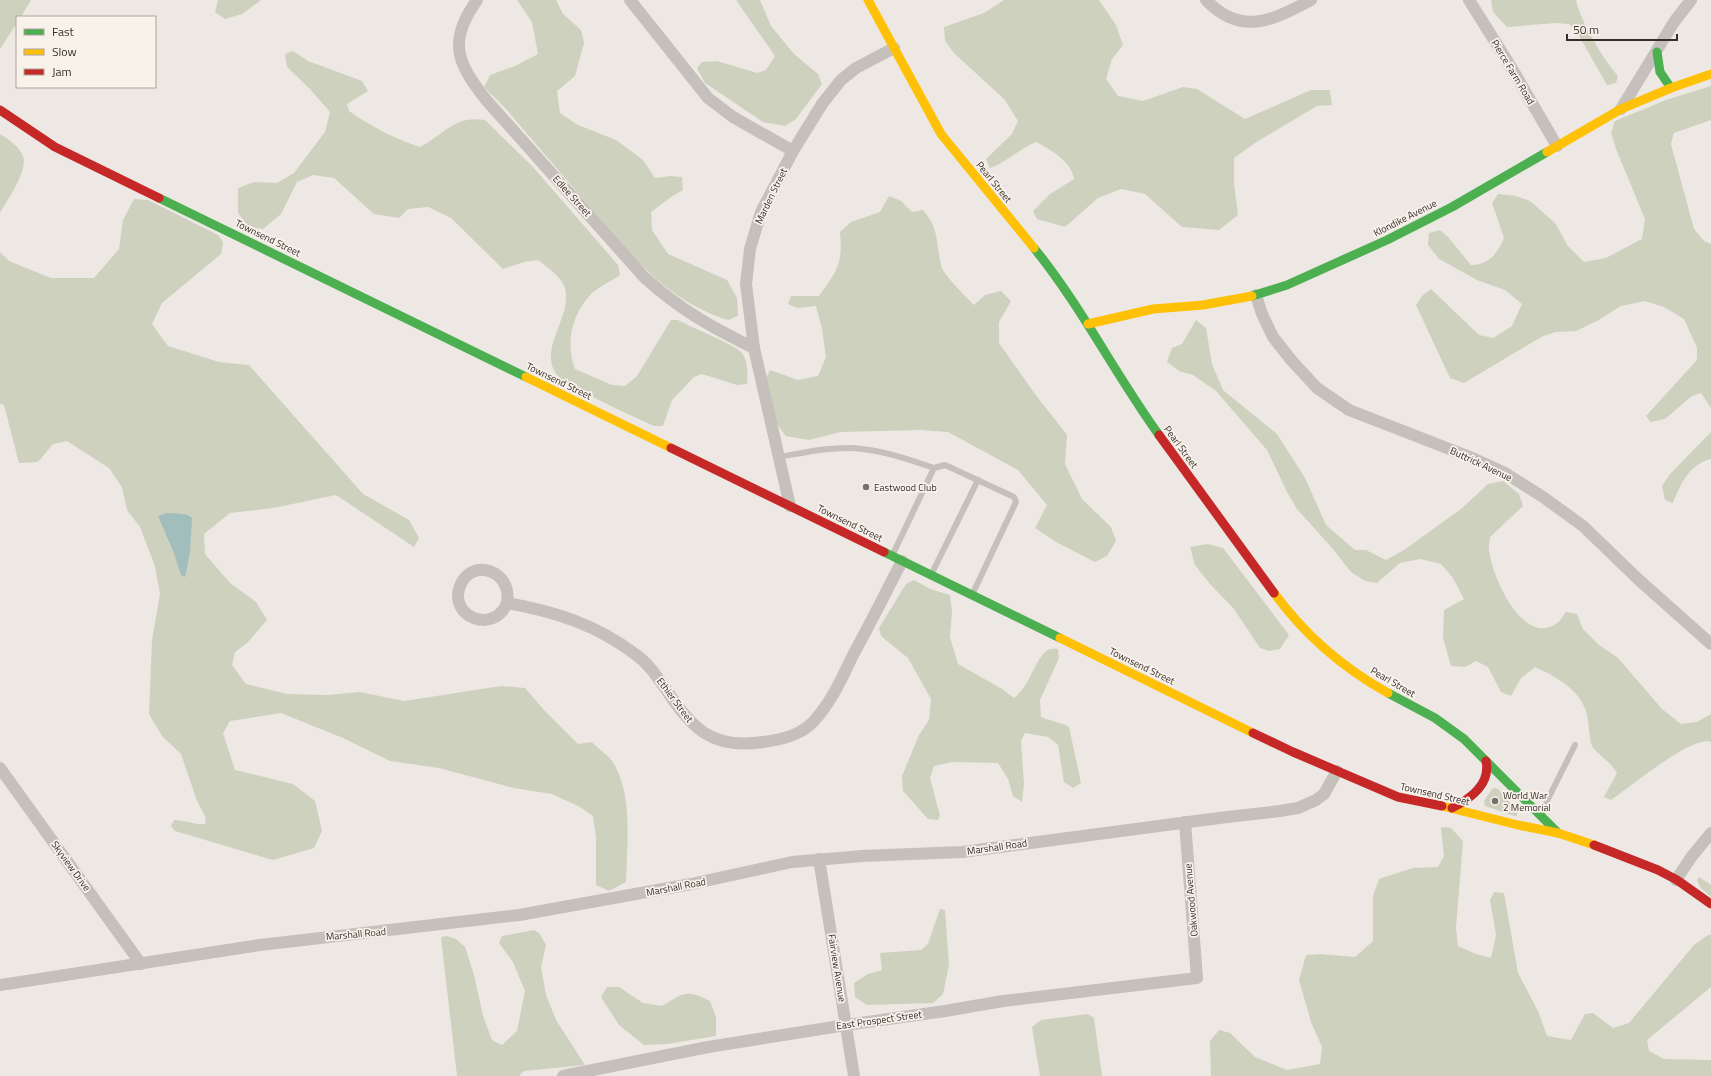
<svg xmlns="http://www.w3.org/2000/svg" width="1711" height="1076" viewBox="0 0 1711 1076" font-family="'Titillium Web',sans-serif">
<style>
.green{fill:#ced1be}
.water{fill:#a1bdbc}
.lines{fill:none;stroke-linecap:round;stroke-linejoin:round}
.lane{stroke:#c6c0bc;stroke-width:6}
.street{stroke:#c6c0bc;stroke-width:12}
.fast{stroke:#4caf50;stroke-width:9}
.slow{stroke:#ffc107;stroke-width:9}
.jam{stroke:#c62828;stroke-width:9}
.poi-dot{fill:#776f6b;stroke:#f9f2eb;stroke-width:1.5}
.labels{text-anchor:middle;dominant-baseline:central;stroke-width:3.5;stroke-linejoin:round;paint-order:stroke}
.street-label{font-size:10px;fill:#372e2a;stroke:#f9f2eb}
.poi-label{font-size:10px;fill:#372e2a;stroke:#f9f2eb;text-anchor:start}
</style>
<rect width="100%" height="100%" fill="#ede8e3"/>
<!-- green -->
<g class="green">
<polygon points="0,0 31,0 21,17 17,17 17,23 0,49"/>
<polygon points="218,0 261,0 242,14 225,19 215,12"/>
<path d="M517,0H556L563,14L581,30L584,43L575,76L557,91L560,113L578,125L616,140L643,160L655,178L670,176L682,177L683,190L671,197L651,212L652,230L668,254L727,280L737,298L738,316L728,320C664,300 629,252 587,204C560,172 533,141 506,109L484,87L490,75L515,66L538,54L532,22Z"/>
<polygon points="736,0 760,0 771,26 794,54 818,74 822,84 796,119 785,126 763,122 705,83 697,68 702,62 717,61 757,73 766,70 775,56"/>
<path d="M1004,0H1099L1116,25L1123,45L1112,59L1106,79L1118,96L1143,101L1183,87L1197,89L1245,119L1311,90H1330L1332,105L1317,106L1258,141L1234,158V184L1238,215L1219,230L1182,227L1145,194L1121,189L1098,198L1065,227L1037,219L1033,211L1050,194L1074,179C1072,162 1050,149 1036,142C1019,149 1007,162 990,168L986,159L1012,134L1018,121L1005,100L954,53L945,41L944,27L984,13Z"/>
<path d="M1491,0H1576C1580,21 1604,60 1618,76L1616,83L1607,85L1578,34L1569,24L1556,23L1507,27L1493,12Z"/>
<path d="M293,51L308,61L362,81L368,91L347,104L349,111C370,126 395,139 420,147C445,134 454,115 485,120L533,167L618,265L620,275C612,281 598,287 591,294C572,314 565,343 575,369L612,385L625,386L637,376L671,320H678C690,327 736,345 742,353C748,361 748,374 747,384L737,385L702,374L694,377L672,400L663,426H654C630,415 606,404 583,392C576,388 567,385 562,380C532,354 573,319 565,288C561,276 547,267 538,260L524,262L503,269L451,218L428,207L408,209L399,218L374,214L334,178L313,175L297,182L281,214L263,229L249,227L238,213V188L254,182L277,183L294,173L325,132L330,112L310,89L287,67L285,54Z"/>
<path d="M1711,86V120L1674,133L1671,144L1694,229L1704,241L1711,244V408L1701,393L1692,396L1665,419L1651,422L1646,416L1697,360V348L1684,319L1664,307L1645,301L1621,306L1597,321L1576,331L1556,332L1543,336L1464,383L1450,378L1416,305L1422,296L1431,289L1479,335L1493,338L1512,326L1522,304L1505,290L1477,280L1439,259L1428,245L1429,233L1440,230L1448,237L1471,265C1489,265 1497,254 1504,238L1492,203L1498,194L1516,196L1530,201L1555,223L1568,246L1584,262L1606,258L1642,239L1645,219L1616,149L1611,133L1615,121L1666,100Z"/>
<path d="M0,134C8,139 19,146 23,156C28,171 8,199 0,213Z"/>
<path d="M889,196L901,201L912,212L923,210C941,231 935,245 942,268C944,275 967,298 974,305L985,295L1001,291L1011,301L999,322V343L1035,394L1067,435L1065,464L1082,499L1111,527L1116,541L1107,556L1095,562L1056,542L1035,528L1047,505L1018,470L948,432L921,430L841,432L809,440L786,436L776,423L766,378L770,370L798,380L818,376L826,357L822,329L816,306L797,308L788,304L791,296H819C837,271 843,264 840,232L851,222L880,212Z"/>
<path d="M134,199L148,200L218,235L223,242L221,254L162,303L152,324L168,346L219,362L249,365L363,494L409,520L419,538L414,547L336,495L273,508L230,513L204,534L205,554L230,583L256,602L267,620L247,643L235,652L232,665L246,684L287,694L327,695L360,692L404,701L501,686L525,688L544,710L578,744L592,742C598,749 610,756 614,764C633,797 627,845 626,882L609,891L596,885V837L593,816L580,807L552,794L514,788L439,768L390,761L343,738L281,713L230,721L223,733L235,770L293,784L315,801L322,831L314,848L273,860L175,831L171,826L174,820C185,820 194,825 205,824L206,818L197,801L181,754L162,736L149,714L152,640L160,594L155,566L140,527L127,510L122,487L109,468L67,441L53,444L38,462L19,463L4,405L0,404V252L9,261L51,278H94L119,249L123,220Z"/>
<path d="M1196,320L1206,328L1212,364L1223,390L1277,434L1305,478L1326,525L1355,550H1366L1386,560L1404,550L1461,509L1488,484L1503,481L1519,494L1523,506L1490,537C1490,541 1488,546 1489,549C1491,575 1522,646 1556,624C1560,622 1563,616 1566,612L1577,614L1583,629L1598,644L1618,658L1662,709L1681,724L1697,722L1711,714V742C1692,735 1629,788 1611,800L1604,797L1617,773C1610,761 1597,754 1592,746C1589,739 1589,723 1587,715C1582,691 1557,677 1535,667L1521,678L1511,696L1501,692L1488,667L1476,661L1465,667L1451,666L1443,638L1444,610L1464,599L1453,578L1441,564L1420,559L1400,563L1377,583L1365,581L1351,572L1333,549L1297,509L1287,492L1267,450L1216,391L1193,375L1179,371L1167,362L1172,348L1182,344Z"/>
<path d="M1711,432V459C1690,464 1680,484 1673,503L1665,500L1662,486L1670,474Z"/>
<polygon points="1208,544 1223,548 1289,635 1280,649 1269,651 1260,648 1234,609 1210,584 1195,565 1190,547"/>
<path d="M914,580L930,589L950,595L952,612L950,637L958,664L1002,689L1014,698C1029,687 1032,667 1044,653C1047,649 1053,648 1058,649L1059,658L1040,700L1041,717C1050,721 1061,722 1069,727L1081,783L1073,788L1064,782L1058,745L1048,737L1025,733L1021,741L1024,784L1022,802L1013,796L1008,779L998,763L952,762L934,766L930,778L940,816L938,820L928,819L903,791L902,776L919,735L929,720L931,699L908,658L881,636L879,628L906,584Z"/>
<polygon points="1495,788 1498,789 1517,810 1517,816 1514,816 1485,806 1484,801 1492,789"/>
<polygon points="1441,827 1451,828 1463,841 1456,928 1458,946 1476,954 1491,958 1496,935 1490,900 1494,892 1504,893 1518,973 1538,1011 1547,1036 1571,1040 1585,1014 1593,1013 1613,1028 1629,1023 1694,945 1708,935 1711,935 1711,987 1647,1040 1649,1051 1664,1059 1711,1060 1711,1076 1211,1076 1210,1041 1219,1030 1230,1033 1255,1057 1287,1070 1320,1064 1322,1047 1311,1022 1299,980 1306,955 1320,954 1355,957 1373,941 1373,896 1379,879 1413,868 1438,867 1444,856"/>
<polygon points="1699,877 1711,885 1711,897 1700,887 1697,880"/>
<polygon points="940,909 945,910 949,965 943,994 933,1003 867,1005 855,997 854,983 868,974 882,970 880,953 921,950 928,944"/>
<polygon points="534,930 539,933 546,945 541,967 546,995 556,1020 585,1065 524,1071 519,1076 457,1076 441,937 447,936 456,939 465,947 474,975 483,1016 492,1040 502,1045 517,1031 525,991 513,962 499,943 502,936"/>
<path d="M607,987H619L643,1003L662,1006C684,993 686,989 710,1001L716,1017V1036L667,1044L644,1045L619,1025L601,997Z"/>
<polygon points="1088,1014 1094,1018 1102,1076 1040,1076 1032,1027 1041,1020"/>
</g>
<!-- water -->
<path class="water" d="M167,513C175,514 186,512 192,518L190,552L185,577L181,575L174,553L158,516Z"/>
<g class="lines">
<!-- lane -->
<g class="lane">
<path d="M779,457C803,453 828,447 853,448C881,450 908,459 934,468"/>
<polyline points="892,556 934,468 945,465 1014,497 1016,502 972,595"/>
<polyline points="931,575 978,480"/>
<polyline points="1541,813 1575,745"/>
</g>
<!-- street -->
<g class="street">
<path d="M477,0C447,42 457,63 487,101L644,277C679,309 711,327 754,348"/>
<polyline points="630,0 708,98 733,117 793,151"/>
<path d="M1206,0C1242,37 1273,20 1311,0"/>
<polyline points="1469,0 1511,67 1557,146"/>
<polyline points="1621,109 1674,22 1691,0"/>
<polyline points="1256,295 1262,314 1273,337 1292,361 1317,388 1349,410 1470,457 1505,473 1543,497 1583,526 1639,580 1711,644"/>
<polyline points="790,506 754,348 746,284 750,249 761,212 793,151 822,104 841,80 856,68 894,48"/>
<path d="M507,603C513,570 471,557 460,586C448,617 494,635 507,603C556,612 595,624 635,654C648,663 656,675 665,688C692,728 711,750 763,742C780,740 801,735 813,722C831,703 842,678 853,655C870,624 886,592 902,561"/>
<polyline points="0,768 141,964"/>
<polyline points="819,859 854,1076"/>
<polyline points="1676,880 1692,856 1711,833"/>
<polyline points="0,985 260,945 519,915 691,884 792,862 862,856 962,852 1219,818 1280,811 1298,808 1316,800 1324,794 1337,771"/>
<polyline points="563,1076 708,1047 846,1025 945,1011 1003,1001 1197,978 1185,822"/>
</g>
<!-- fast -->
<g class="fast">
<polyline points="1657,52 1660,72 1671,88"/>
<polyline points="159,198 526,377"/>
<path d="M1034,248C1081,306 1115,374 1159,435"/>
<polyline points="1252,296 1287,285 1387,240 1452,207 1547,152"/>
<polyline points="884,552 1060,638"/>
<polyline points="1388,693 1435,718 1464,739 1558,833"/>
</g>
<!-- slow -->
<g class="slow">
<polyline points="868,0 941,134 1034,248"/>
<polyline points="1547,152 1621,109 1671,88 1711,74"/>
<polyline points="1088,324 1153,309 1203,305 1252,296"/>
<polyline points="526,377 671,448"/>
<path d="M1274,593C1304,634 1343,668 1388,693"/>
<polyline points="1060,638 1253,733"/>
<polyline points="1442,806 1518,825 1558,833 1594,845"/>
</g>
<!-- jam -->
<g class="jam">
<polyline points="0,110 55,147 159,198"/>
<polyline points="1159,435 1274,593"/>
<polyline points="671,448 884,552"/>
<polyline points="1253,733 1293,752 1398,797 1442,806"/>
<path d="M1452,808C1470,799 1491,784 1486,761"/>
<polyline points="1594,845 1658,870 1677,880 1711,904"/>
</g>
</g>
<!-- markers -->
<g class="poi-dot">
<circle cx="866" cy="487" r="4"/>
<circle cx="1495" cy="801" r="4"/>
</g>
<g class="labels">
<!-- street labels -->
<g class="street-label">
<text transform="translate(1513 72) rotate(59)">Pierce Farm Road</text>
<text transform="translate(994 182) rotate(51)">Pearl Street</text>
<text transform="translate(572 196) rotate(48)">Edlee Street</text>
<text transform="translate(771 196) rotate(-64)">Marden Street</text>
<text transform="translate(1405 218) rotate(-27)">Klondike Avenue</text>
<text transform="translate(268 238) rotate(26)">Townsend Street</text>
<text transform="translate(559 381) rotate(26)">Townsend Street</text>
<text transform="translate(1181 447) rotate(54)">Pearl Street</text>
<text transform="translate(1481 464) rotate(25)">Buttrick Avenue</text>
<text transform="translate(850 523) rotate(26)">Townsend Street</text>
<text transform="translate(1142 666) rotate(26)">Townsend Street</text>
<text transform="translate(1393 682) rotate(30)">Pearl Street</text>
<text transform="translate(675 700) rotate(53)">Ethier Street</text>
<text transform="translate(1435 794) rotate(13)">Townsend Street</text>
<text transform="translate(997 847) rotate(-8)">Marshall Road</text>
<text transform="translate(71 866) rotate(54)">Skyview Drive</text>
<text transform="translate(676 887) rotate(-11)">Marshall Road</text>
<text transform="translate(1191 900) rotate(-95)">Oakwood Avenue</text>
<text transform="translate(356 934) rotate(-5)">Marshall Road</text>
<text transform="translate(837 968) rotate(81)">Fairview Avenue</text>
<text transform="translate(879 1020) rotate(-8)">East Prospect Street</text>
</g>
<!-- poi labels -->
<g class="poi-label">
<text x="874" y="487">Eastwood Club</text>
<text x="1503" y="795">World War<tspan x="1503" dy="12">2 Memorial</tspan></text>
</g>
</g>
<!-- legend -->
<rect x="16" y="16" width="140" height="72" fill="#f9f2eb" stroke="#aba49e"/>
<rect x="24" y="29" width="20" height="6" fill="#4caf50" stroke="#aba49e"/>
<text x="52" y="36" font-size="12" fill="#372e2a">Fast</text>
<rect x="24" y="49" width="20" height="6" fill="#ffc107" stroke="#aba49e"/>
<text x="52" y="56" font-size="12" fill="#372e2a">Slow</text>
<rect x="24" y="69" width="20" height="6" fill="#c62828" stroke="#aba49e"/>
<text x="52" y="76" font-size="12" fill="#372e2a">Jam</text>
<!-- scale -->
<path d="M1567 34v6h110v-6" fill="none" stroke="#372e2a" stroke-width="2"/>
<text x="1573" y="34" font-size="12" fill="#372e2a" stroke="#f9f2eb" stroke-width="3" paint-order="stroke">50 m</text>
</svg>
